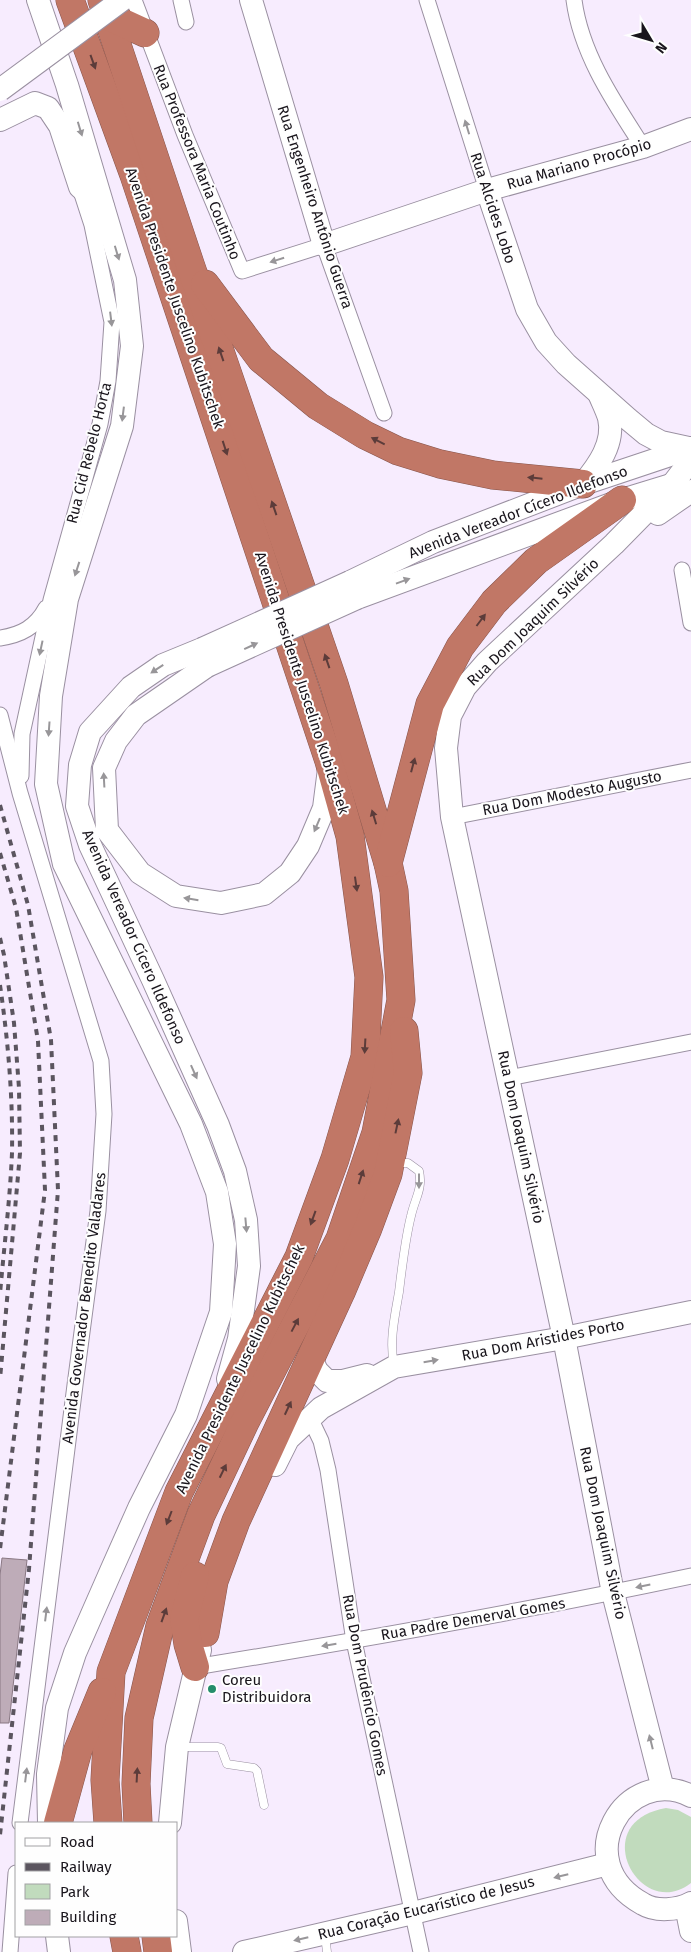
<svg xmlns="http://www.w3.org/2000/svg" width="691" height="1952" viewBox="0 0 691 1952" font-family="'Fira Sans',sans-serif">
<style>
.green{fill:#c1dbbd}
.building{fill:#beacb8;stroke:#897883}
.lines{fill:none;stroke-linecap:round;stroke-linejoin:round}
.lane-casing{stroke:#9a90a1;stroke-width:9}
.street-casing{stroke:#9a90a1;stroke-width:17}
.secondary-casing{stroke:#9a90a1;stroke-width:24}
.highway-casing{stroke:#86554c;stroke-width:29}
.lane{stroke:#fff;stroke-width:8}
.street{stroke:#fff;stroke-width:15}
.secondary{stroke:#fff;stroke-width:22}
.highway{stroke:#c17766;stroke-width:28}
.rail{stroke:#5b555f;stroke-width:4;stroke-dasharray:6 6;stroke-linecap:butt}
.secondary-bridge-casing{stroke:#9a90a1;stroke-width:24;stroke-linecap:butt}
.secondary-bridge{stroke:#fff;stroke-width:22}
.oneway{fill:#5c3c3a}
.oneway2{fill:#989699}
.poi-dot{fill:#248d6b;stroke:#fefefe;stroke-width:2}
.labels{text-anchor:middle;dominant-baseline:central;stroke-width:4;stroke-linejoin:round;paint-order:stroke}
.street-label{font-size:15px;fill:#19151c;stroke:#fefefe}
.poi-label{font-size:15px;fill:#19151c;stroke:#fefefe;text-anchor:start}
</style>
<rect width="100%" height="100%" fill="#f7ecfe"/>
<!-- green -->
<path class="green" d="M666,1808L678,1810L691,1817V1883C640,1923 585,1822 666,1808Z"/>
<!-- building -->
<polygon class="building" points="2,1558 27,1560 9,1723 0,1723 0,1575"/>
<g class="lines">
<!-- lane casing -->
<g class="lane-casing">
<g id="lane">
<path d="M394,1365C389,1341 395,1315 399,1292C402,1267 405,1240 411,1216C415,1198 423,1189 419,1171L408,1163H397L396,1165"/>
<polyline points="179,1747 218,1747 221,1748 227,1764 254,1768 257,1771 264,1805"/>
<polyline points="325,1935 327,1952"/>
</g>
</g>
<!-- street casing -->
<g class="street-casing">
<g id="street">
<polyline points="134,0 185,135 242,271 324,245 384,413"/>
<polyline points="181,0 186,22"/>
<polyline points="427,0 487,190"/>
<path d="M574,0C581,54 614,102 643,147"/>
<polyline points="682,570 691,623"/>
<path d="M0,638C21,635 36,627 46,608"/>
<polyline points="0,715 20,793 101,1061 104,1114 98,1211 75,1385 20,1823"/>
<polyline points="21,776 22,734 51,600 100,424 108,381 112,322 92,225 80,188"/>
<polyline points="452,817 691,770"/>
<polyline points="509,1078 691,1042"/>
<polyline points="310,1418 321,1441 328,1470 354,1641 421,1952"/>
<path d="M195,1667C361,1640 526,1611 691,1576"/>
<polyline points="10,1952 16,1873"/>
</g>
</g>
<!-- secondary casing -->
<g class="secondary-casing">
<g id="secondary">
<polyline points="38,0 67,85 125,280 132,346 122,426 67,599 51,696 46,784 64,864 191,1124 217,1192 225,1244 221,1312 186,1415 139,1508 111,1571 75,1653 57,1708 48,1774 49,1823"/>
<polyline points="251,0 324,245 487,190 643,147 691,129"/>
<polyline points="0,120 35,103 48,108 60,126 80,187 103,207"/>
<polyline points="487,190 527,309 546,342 566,364 628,419 646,434 661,442 689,448"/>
<path d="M583,484C598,466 615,443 609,418C607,411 603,403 600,396"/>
<polyline points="658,514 691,491"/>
<polyline points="350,582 433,542 583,484 691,448"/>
<polyline points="357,598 622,500 671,485"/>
<polyline points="202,649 163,665 131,687 90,732 80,765 77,806 90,845 153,980 218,1125 235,1171 246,1220 249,1266 239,1339 228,1379"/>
<polyline points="207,666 136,715 116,741 104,768 107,830 140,873 176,896 221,903 264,894 290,873 308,846 324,808 329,769"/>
<polyline points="311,1358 317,1371 327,1381 343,1381 367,1375"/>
<polyline points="275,1465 288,1439 321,1408 394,1367 564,1338 691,1312"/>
<polyline points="663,1789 613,1593 564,1338 452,817 446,748 450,716 465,687 487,662 614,544 672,485 685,468 691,464"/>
<path d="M691,1796C626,1763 566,1862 643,1904C656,1912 678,1910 691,1903"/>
<polyline points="170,1823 177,1747 200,1650"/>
<polyline points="686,1906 691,1931"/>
<polyline points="176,1921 180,1952"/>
<polyline points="57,1936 59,1952"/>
<polyline points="244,1952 413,1913 608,1864"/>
</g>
</g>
<!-- highway casing -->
<g class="highway-casing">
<g id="highway">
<polyline points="70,0 134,175 329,761 350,836 369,977 365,1057 335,1159 299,1257 179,1492 111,1672 105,1780 108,1823"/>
<polyline points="102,0 190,264 334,684 388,863 394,891 401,1000 376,1133 340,1239 245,1422 201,1515 160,1626 139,1718 136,1784 138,1823"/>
<polyline points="108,16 145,33"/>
<polyline points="205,284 261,359 318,406 365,435 398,451 440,464 493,475 583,484"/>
<polyline points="388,863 430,704 460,647 494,602 536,561 622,500"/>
<polyline points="205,1633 214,1581 236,1521 341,1292 368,1228 388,1174 408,1073 404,1031"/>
<polyline points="195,1667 188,1644 184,1619 195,1576"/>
<polyline points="58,1823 78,1750 102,1692"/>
<polyline points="124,1936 127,1952"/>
<polyline points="156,1936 158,1952"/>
</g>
</g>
<!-- lane -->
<use href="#lane" class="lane"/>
<!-- street -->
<use href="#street" class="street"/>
<!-- secondary -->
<use href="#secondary" class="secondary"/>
<!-- highway -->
<use href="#highway" class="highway"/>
<!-- rail -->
<g class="rail">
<polyline points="0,805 28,905 51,1040 58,1190 29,1569 0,1835"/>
<polyline points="0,853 16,908 38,1041 45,1190 0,1549"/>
<polyline points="0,938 4,955 14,1023 19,1088 20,1153 0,1379"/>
<path d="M0,985C8,1040 13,1097 12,1153C10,1200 4,1247 0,1294"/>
</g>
<!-- secondary-bridge casing -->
<g class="secondary-bridge-casing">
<g id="secondary-bridge">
<polyline points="0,90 122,0"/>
<polyline points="202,649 350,582"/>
<polyline points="207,666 357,598"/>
</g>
</g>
<!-- secondary-bridge -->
<use href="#secondary-bridge" class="secondary-bridge"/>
</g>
<!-- one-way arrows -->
<defs><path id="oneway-solid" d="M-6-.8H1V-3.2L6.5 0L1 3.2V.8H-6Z" transform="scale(1.25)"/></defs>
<g class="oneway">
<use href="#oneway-solid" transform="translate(93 62) rotate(70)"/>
<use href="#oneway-solid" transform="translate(221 354) rotate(-109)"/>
<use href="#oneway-solid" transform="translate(378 441) rotate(-153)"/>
<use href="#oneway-solid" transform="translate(225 448) rotate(72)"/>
<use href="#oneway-solid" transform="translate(535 478) rotate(-174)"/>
<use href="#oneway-solid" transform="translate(274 508) rotate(-109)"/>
<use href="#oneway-solid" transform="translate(481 620) rotate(-53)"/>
<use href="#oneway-solid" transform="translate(327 661) rotate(-109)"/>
<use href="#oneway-solid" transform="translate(413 765) rotate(-75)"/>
<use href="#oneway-solid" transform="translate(374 817) rotate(-107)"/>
<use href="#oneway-solid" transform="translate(356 884) rotate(82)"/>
<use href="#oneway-solid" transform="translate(365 1046) rotate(93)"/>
<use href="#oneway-solid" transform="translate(397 1126) rotate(-78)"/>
<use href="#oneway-solid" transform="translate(361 1177) rotate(-72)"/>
<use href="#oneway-solid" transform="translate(313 1218) rotate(110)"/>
<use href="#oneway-solid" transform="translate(295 1325) rotate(-62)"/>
<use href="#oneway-solid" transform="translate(288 1408) rotate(-65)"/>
<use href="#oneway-solid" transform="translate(223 1471) rotate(-64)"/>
<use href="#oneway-solid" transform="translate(169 1518) rotate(111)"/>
<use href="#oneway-solid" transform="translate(164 1615) rotate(-70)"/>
<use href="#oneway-solid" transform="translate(137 1775) rotate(-87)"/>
</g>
<g class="oneway2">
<use href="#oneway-solid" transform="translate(467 127) rotate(-107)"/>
<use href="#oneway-solid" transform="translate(80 129) rotate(73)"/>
<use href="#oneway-solid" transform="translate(117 253) rotate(73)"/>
<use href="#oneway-solid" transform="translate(277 260) rotate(162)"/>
<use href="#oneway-solid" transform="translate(111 319) rotate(83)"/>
<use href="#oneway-solid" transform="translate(123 414) rotate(97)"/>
<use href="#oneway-solid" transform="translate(77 569) rotate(108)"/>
<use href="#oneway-solid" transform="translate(403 581) rotate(-20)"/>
<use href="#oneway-solid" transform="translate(251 646) rotate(-25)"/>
<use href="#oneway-solid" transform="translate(41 648) rotate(102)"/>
<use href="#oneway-solid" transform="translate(157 669) rotate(147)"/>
<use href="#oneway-solid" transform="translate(49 729) rotate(94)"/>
<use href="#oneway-solid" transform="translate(104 780) rotate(-93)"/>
<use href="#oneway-solid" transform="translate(317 825) rotate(113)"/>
<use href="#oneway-solid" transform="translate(191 899) rotate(-171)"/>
<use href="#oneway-solid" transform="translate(194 1072) rotate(66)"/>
<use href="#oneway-solid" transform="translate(419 1181) rotate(90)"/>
<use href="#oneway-solid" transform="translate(246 1225) rotate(85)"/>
<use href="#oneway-solid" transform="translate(431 1361) rotate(-10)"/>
<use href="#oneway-solid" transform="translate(643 1586) rotate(168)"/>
<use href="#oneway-solid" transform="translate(46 1614) rotate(-83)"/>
<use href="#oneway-solid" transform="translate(329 1645) rotate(171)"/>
<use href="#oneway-solid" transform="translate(651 1742) rotate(-104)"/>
<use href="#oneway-solid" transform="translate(26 1775) rotate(-83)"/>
<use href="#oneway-solid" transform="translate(561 1876) rotate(166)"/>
<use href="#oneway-solid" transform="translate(301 1939) rotate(167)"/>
</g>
<!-- markers -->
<circle class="poi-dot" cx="212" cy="1689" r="5"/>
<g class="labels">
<!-- street labels -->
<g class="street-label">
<text transform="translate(197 162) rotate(68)">Rua Professora Maria Coutinho</text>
<text transform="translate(579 164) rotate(-16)">Rua Mariano Procópio</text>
<text transform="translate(315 207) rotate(72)">Rua Engenheiro Antônio Guerra</text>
<text transform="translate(493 208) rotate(72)">Rua Alcides Lobo</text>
<text transform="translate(175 298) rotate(71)">Avenida Presidente Juscelino Kubitschek</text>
<text transform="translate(89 453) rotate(-76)">Rua Cid Rebelo Horta</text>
<text transform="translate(518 512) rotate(-21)">Avenida Vereador Cícero Ildefonso</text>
<text transform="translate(533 622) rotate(-44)">Rua Dom Joaquim Silvério</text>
<text transform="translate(302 683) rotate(72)">Avenida Presidente Juscelino Kubitschek</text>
<text transform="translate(572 793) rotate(-11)">Rua Dom Modesto Augusto</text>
<text transform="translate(134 937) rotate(66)">Avenida Vereador Cícero Ildefonso</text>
<text transform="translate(521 1137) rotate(78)">Rua Dom Joaquim Silvério</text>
<text transform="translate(84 1308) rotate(-83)">Avenida Governador Benedito Valadares</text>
<text transform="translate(543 1340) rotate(-11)">Rua Dom Aristides Porto</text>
<text transform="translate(240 1369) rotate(-64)">Avenida Presidente Juscelino Kubitschek</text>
<text transform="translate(603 1533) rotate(78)">Rua Dom Joaquim Silvério</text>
<text transform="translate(473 1619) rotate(-10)">Rua Padre Demerval Gomes</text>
<text transform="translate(365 1685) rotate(79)">Rua Dom Prudêncio Gomes</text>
<text transform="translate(426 1908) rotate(-14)">Rua Coração Eucarístico de Jesus</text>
</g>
<!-- poi labels -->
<g class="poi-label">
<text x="222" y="1680">Coreu<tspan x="222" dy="17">Distribuidora</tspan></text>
</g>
</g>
<!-- legend -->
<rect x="15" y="1822" width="162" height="115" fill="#fefefe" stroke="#a2a1a4"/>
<rect x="25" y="1838" width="25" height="8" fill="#ffffff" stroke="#a2a1a4"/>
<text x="60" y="1847" font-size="15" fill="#19151c">Road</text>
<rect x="25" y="1863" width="25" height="8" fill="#5b555f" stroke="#a2a1a4"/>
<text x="60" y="1872" font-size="15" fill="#19151c">Railway</text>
<rect x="25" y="1884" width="25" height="15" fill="#c1dbbd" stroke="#a2a1a4"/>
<text x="60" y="1897" font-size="15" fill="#19151c">Park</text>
<rect x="25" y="1910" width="25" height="15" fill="#beacb8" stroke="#a2a1a4"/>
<text x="60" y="1922" font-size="15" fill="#19151c">Building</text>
<!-- north arrow -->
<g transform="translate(651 40) rotate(128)" stroke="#fefefe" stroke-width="4" paint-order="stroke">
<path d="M0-4L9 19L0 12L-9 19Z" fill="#19151c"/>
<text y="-8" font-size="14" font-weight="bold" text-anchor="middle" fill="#19151c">N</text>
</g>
</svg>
